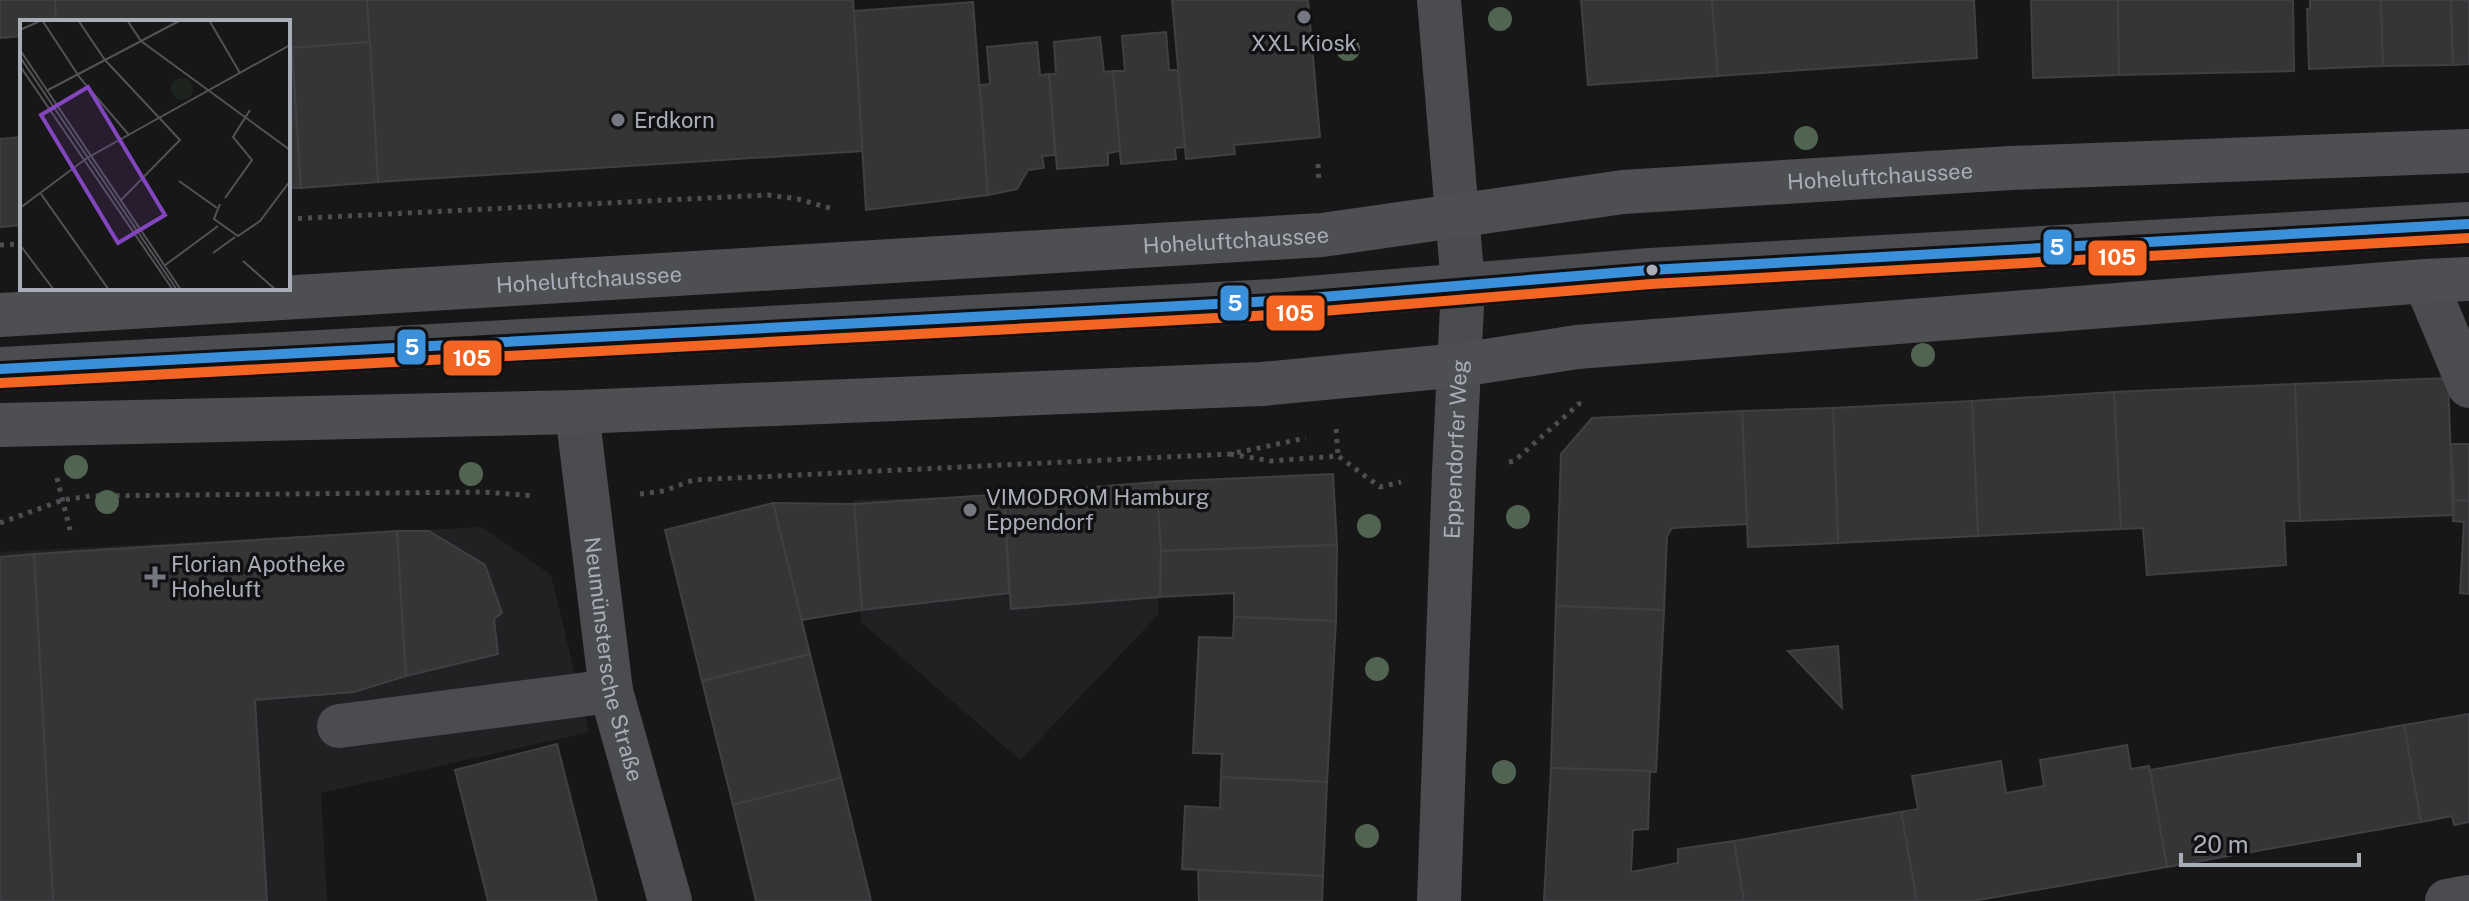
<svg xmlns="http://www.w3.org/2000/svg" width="2469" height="901" viewBox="0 0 2469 901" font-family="'Public Sans',sans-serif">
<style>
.built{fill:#212123}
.building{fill:#353536;stroke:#3f4043;stroke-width:2}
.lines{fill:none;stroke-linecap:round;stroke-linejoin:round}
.path{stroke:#4d4e52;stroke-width:5;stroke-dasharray:4 6;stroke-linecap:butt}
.minor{stroke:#4b4c50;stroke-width:44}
.major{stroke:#4d4f52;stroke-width:44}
.bus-1-casing{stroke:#111113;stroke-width:16}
.bus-2-casing{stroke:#111113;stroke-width:16}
.bus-1{stroke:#3a90db;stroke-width:10}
.bus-2{stroke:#f26522;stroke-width:10}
.tree{fill:#506451}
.poi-dot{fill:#757880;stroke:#111113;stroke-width:3}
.bus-dot{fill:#a8adb8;stroke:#111113;stroke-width:3}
.labels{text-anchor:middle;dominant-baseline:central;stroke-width:7;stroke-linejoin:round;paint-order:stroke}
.poi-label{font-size:22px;fill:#a8adb8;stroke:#111113;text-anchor:start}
.street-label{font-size:22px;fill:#a8adb8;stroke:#111113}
.inset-road{fill:none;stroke:#515357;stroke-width:2}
.view{fill:#8446be;fill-opacity:0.15;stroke:#8446be;stroke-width:4}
.inset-edge{fill:none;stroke:#a8adb8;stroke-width:4}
.line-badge{stroke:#111113;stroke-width:3}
.badge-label{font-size:22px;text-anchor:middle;font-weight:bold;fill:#fff}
</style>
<rect width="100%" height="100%" fill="#171717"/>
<!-- built -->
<g class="built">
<polygon points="1158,491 1158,615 1020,760 861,622 853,500"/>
<polygon points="482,527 551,575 589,732 321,793 327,901 0,901 0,552"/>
</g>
<!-- building -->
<g class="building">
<polygon points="0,0 55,0 56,22 22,22 22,36 0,38"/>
<polygon points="55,0 367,0 370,42 292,48 301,188 288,188 288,22 56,22"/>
<polygon points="367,0 853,0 863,151 378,182"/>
<polygon points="1172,0 1308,0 1320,137 1234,145 1235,154 1186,159"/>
<polygon points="1581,0 1712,0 1718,76 1588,85"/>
<polygon points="1712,0 1974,0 1977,58 1718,76"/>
<polygon points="2031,0 2118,0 2119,75 2033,78"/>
<polygon points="2118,0 2293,0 2294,71 2119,75"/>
<polygon points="2310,0 2381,0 2383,66 2309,69 2307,9 2310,9"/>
<polygon points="2381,0 2451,0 2453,65 2383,66"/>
<polygon points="2451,0 2469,0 2469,64 2453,65"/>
<polygon points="973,2 988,195 866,210 854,11"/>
<polygon points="1166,32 1169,70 1178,70 1185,147 1175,148 1176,159 1121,164 1113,71 1125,71 1122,36"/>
<polygon points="1100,37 1104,72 1113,71 1120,151 1108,153 1108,165 1057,169 1049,74 1056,74 1054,42"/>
<polygon points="370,42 378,182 301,188 292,48"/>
<polygon points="1037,42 1040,75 1049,74 1055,155 1042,156 1044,168 1028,170 1017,189 988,195 980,85 990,84 987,47"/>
<polygon points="22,137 22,225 0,227 0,139"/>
<polygon points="2448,378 2453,515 2300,521 2295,384"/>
<polygon points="2295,384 2300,521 2284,521 2286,565 2147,575 2143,528 2121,529 2114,392"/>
<polygon points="2114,392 2121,529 1978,536 1972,401"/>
<polygon points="1972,401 1978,536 1838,543 1833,408"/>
<polygon points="1833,408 1838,543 1748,547 1742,411"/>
<polygon points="1742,411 1747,524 1672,528 1667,536 1664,610 1556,606 1561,454 1592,418"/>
<polygon points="2451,444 2469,444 2469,501 2454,500"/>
<polygon points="1333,474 1337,545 1161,551 1156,482"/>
<polygon points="1156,482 1161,551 1160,597 1011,609 1004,494"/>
<polygon points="1004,494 1009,593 862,610 854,504"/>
<polygon points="2454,500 2469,501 2469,594 2460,593 2464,522 2453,521"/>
<polygon points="773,503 854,504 862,610 801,620"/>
<polygon points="773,503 810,654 702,681 665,530"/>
<polygon points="397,531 406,676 354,692 255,700 267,901 53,901 34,554"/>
<polygon points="397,531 429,531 485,565 502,613 494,619 498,654 406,676"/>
<polygon points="1337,545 1336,621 1234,617 1234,593 1160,597 1161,551"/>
<polygon points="34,554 53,901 0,901 0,557"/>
<polygon points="1556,606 1664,610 1656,772 1551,768"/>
<polygon points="1234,617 1336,621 1327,782 1221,777 1222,754 1193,753 1199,637 1233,638"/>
<polygon points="1838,646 1842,708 1788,651"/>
<polygon points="810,654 841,778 733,805 702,681"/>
<polygon points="2469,714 2469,822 2454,825 2452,816 2421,822 2404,725"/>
<polygon points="2404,725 2421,822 2167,867 2150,770"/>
<polygon points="557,744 597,901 488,901 455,770"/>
<polygon points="2127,745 2131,769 2149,766 2167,867 1973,901 1917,901 1901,812 1918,809 1912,776 2001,761 2006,793 2044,786 2040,760"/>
<polygon points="1551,768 1650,771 1648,829 1633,830 1631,872 1678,863 1678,849 1734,841 1744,901 1544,901"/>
<polygon points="1221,777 1327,782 1323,876 1182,869 1185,806 1220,808"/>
<polygon points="841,778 871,901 756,901 733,805"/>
<polygon points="1901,812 1917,901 1744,901 1734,841"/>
<polygon points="1198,870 1323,876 1322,901 1199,901"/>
</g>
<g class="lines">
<!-- path -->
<g class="path">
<polyline points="1318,164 1319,183"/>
<polyline points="288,219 768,195 798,199 833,209"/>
<polyline points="0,245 22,244"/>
<polyline points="1336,429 1338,456"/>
<polyline points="1230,454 1271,461 1338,456 1380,487 1401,482"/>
<polyline points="1509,462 1514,461 1579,404 1579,401"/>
<polyline points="57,478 70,530"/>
<polyline points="640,494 664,491 693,480 1230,454 1306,438"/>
<polyline points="0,523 63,500 90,496 482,492 535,496"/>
</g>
<!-- minor -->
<g class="minor">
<polyline points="2425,281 2469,386"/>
<polyline points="0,369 1273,301 1650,270 2469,224"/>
<path id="s1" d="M577,412L611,691L670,901"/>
<polyline points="339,726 611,691"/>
<path id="s2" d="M1439,901L1454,471L1463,285L1439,0"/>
<polyline points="2447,901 2469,897"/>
</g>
<!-- major -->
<g class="major">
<path id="s3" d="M0,315L1322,235L1623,192L2011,168L2469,151"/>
<polyline points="0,425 577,412 1262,384 1460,365 1577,347 2425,281 2469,279"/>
</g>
<!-- bus-1 casing -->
<g class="bus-1-casing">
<polyline id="bus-1" points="0,369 1273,301 1650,270 2469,224"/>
</g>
<!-- bus-2 casing -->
<g class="bus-2-casing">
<polyline id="bus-2" points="1,383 1274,315 1651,284 2469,238"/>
</g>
<!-- bus-1 -->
<use href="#bus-1" class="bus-1"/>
<!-- bus-2 -->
<use href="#bus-2" class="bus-2"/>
</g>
<!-- trees -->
<g class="tree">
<circle cx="1500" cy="19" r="12"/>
<circle cx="1348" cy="49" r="12"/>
<circle cx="1806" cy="138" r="12"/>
<circle cx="1923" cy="355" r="12"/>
<circle cx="76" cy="467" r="12"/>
<circle cx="471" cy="474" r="12"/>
<circle cx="107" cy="502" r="12"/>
<circle cx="1518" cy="517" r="12"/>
<circle cx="1369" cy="526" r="12"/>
<circle cx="1377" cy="669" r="12"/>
<circle cx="1504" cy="772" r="12"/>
<circle cx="1367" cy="836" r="12"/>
</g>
<!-- markers -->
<g class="poi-dot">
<circle cx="1304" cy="17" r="8"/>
<circle cx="618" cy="120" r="8"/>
<circle cx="970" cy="510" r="8"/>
<path d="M151 565h8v8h8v8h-8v8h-8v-8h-8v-8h8z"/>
</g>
<circle class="bus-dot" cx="1652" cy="270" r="7"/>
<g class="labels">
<!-- poi labels -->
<g class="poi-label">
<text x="1304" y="43" text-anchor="middle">XXL Kiosk</text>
<text x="634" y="120">Erdkorn</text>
<text x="986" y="497">VIMODROM Hamburg<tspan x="986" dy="25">Eppendorf</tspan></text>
<text x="171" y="564">Florian Apotheke<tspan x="171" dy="25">Hoheluft</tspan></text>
</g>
<!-- street labels -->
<g class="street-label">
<text stroke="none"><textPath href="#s3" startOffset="1886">Hoheluftchaussee</textPath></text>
<text stroke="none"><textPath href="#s3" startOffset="1238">Hoheluftchaussee</textPath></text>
<text stroke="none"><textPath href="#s3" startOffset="590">Hoheluftchaussee</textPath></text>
<text stroke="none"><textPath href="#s2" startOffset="452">Eppendorfer Weg</textPath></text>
<text stroke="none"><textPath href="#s1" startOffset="250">Neumünstersche Straße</textPath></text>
</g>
</g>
<!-- overview -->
<g transform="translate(20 20)">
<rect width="270" height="270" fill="#171717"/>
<path d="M151 69a11 11 0 1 1 22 0a11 11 0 1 1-22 0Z" fill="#1d241e"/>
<path class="inset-road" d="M22,0L60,58L109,115M58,0L85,40L160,120L101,180M107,0L121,21L270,130M189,0L220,53M0,10L22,0M0,30L161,270M0,37L157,270M0,46L153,270M28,70L161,0M159,161L197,188M21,174L89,270M205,178L232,140L213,117L230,90M200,184L194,199L218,216L240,201L270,161M0,188L67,138L270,25M0,225L34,270M193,233L215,217M223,241L256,270M144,246L198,206"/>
<path class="view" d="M68,67L145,195L98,223L21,95Z"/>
<rect width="270" height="270" class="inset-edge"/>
</g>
<g class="line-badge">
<rect x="2042" y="228" width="31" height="38" rx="8" fill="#3a90db"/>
<rect x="2087" y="239" width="61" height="38" rx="8" fill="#f26522"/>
<rect x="1219" y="284" width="31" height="38" rx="8" fill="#3a90db"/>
<rect x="1265" y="294" width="61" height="38" rx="8" fill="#f26522"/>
<rect x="396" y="328" width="31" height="38" rx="8" fill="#3a90db"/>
<rect x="442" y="339" width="61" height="38" rx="8" fill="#f26522"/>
</g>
<g class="badge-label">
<text x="2057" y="255">5</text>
<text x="2117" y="265">105</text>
<text x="1235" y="311">5</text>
<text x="1295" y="321">105</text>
<text x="412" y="355">5</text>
<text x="472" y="366">105</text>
</g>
<!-- scale -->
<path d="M2181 853v12h178v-12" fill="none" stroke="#a8adb8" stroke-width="4"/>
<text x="2193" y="853" font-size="24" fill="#a8adb8" stroke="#111113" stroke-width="6" paint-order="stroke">20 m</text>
</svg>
